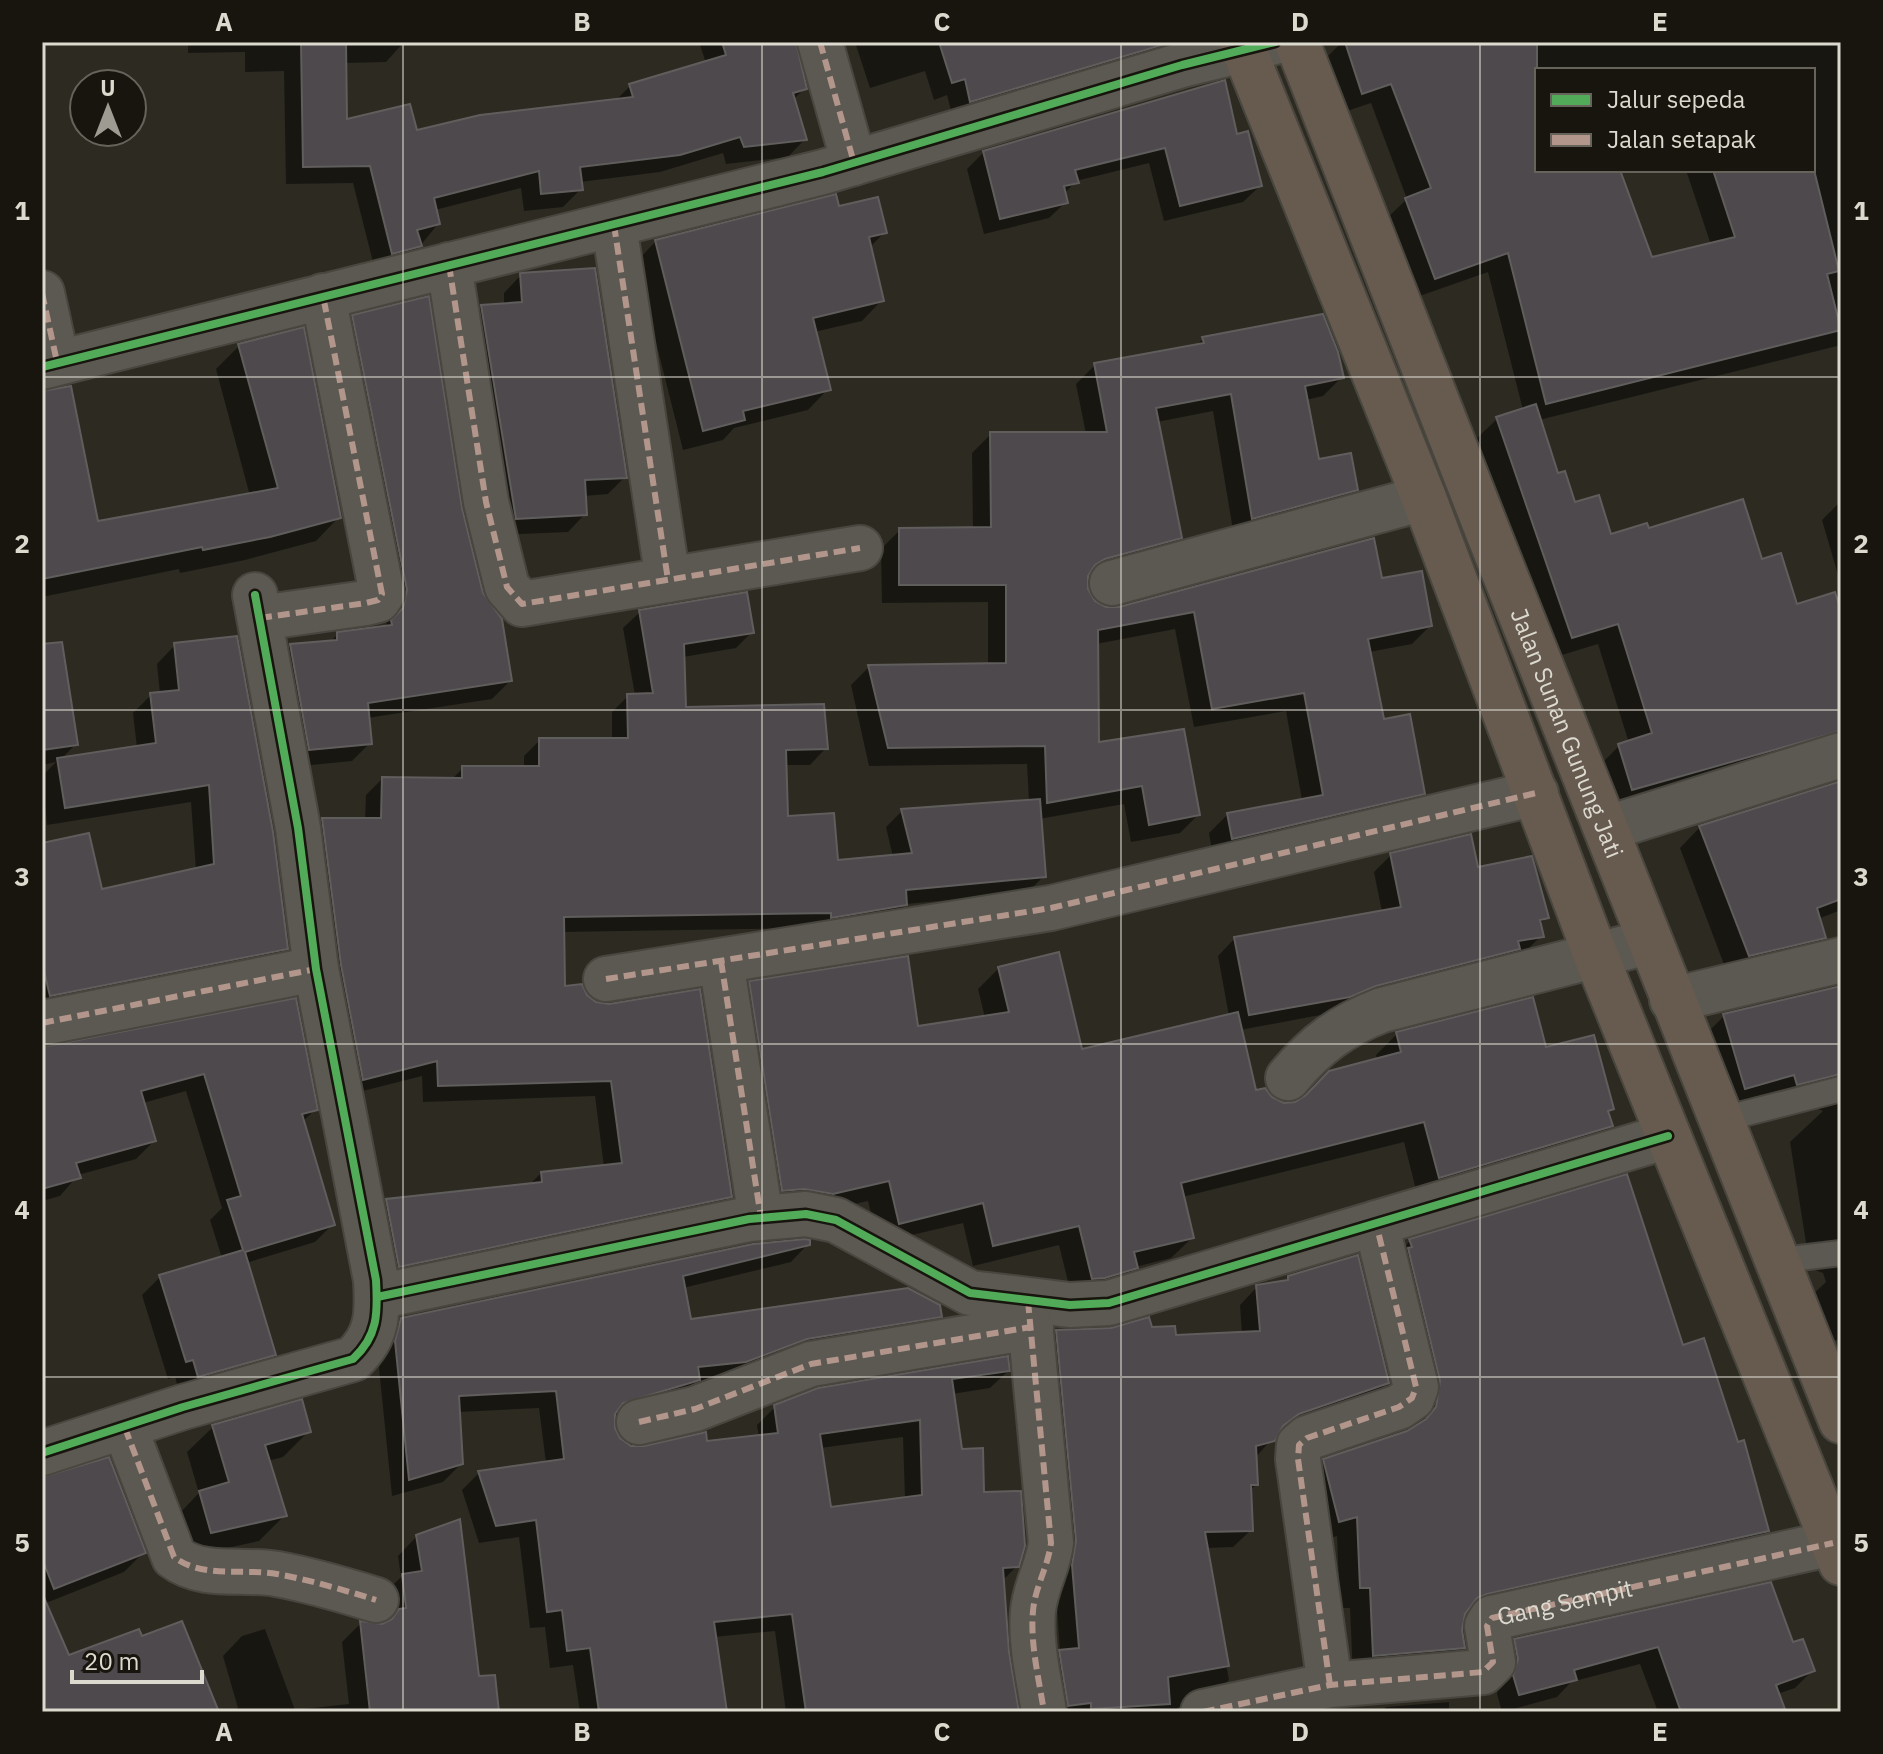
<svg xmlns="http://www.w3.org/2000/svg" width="1883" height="1754" viewBox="0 0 1883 1754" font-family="'IBM Plex Sans',sans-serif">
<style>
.shadow{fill:#0007;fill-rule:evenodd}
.building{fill:#4e494c;stroke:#605d5d;stroke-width:2;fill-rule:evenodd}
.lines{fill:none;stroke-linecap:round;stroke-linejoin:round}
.lane-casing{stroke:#48463e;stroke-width:28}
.street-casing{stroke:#48463e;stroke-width:48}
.highway-casing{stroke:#48463e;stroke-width:48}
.lane{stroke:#5b5952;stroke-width:24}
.street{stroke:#5b5952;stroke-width:44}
.highway{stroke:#675b50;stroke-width:44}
.quiet{stroke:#b2968c;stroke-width:6;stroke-dasharray:12 6;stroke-linecap:butt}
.cycleway-casing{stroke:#17150d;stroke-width:13}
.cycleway{stroke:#51ab58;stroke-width:8}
.grid{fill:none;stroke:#dcd9cf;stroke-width:2;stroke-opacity:0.55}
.labels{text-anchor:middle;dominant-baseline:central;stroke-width:7;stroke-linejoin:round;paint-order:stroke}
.street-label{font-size:24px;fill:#dcd9cf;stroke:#17150d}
.neatline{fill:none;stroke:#dcd9cf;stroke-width:3}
.grid-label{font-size:26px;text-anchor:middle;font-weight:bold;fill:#dcd9cf}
</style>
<rect width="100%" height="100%" fill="#2c2a21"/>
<!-- shadow -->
<g class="shadow">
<polygon points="188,42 404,42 386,62 344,63 345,122 415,132 615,101 630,86 706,63 699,42 794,42 805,88 793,100 805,139 788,157 726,164 723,153 660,172 580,182 581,189 563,207 524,211 521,188 435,210 438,224 420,246 402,263 375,270 353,183 286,184 284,71 245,72 245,52 188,53"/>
<polygon points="855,42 1175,42 1160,57 953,118 947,95 934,100 925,71 870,88"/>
<path d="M1342,42H1841V345L1539,420L1557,475L1574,505L1610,537L1648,530L1760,562L1796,606L1841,592V762L1612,809L1599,766L1619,746L1629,743L1598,644L1552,658L1476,439L1497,419L1523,410L1488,272L1414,298L1385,220L1407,199L1371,103L1341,113L1324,60ZM1537,70H1813V170H1686L1711,245L1651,260L1619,173L1628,170H1537Z"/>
<polygon points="1236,136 1260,186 1243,202 1164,221 1149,163 1076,181 1064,194 1066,202 1049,218 984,234 967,169 984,152"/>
<polygon points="885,232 869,248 882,300 862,321 814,332 828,389 808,410 734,428 723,440 683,450 636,262 656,241"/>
<polygon points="521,275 625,477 608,494 584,496 585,514 568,532 499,535 464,324 481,307 504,305 504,293"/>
<polygon points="353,317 460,508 481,594 510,681 492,699 367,718 370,743 352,761 291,767 272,664 290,646 330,642 338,634 386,627 389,608 335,335"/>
<polygon points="1203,339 1341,378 1323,396 1306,400 1318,461 1356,489 1337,508 1234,536 1213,411 1157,422 1180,537 1161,556 1086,577 1086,589 1094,603 1106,609 1380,581 1430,626 1412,644 1369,652 1383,721 1423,793 1404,812 1213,857 1209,833 1228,814 1302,800 1286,711 1194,727 1175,629 1096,644 1097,744 1198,815 1180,833 1131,842 1124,804 1039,819 1044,876 1027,893 906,904 889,921 815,928 562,932 563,988 730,1196 714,1213 383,1282 371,1218 387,1201 529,1185 541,1173 604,1167 595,1096 423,1102 422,1076 347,1095 306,836 322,820 365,820 366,795 382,779 452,779 463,768 524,768 524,756 540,740 612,740 612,712 628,696 635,695 623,628 640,612 752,632 736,648 683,657 684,709 826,748 810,765 785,765 786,819 836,862 893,857 886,827 902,811 1029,802 1027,764 869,766 851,685 869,667 988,666 988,602 882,603 881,549 900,530 973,530 972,453 991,434 1086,434 1076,384 1095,365 1196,346"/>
<polygon points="239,346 339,517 316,541 245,560 180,573 179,569 42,597 42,392 96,524 250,496 216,369"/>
<polygon points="1841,501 1841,585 1822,520"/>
<polygon points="175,645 286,948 268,966 42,1011 42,845 100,891 196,870 191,802 47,825 42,776 56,762 42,765 42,705 76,744 60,760 137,748 133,713 151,695 160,694 157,664"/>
<polygon points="1841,783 1841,910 1818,919 1824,937 1804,958 1728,975 1680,848 1700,827"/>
<polygon points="1391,855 1476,869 1547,917 1539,925 1541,936 1524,953 1331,1013 1240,1030 1255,1092 1284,1105 1296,1104 1377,1060 1376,1055 1397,1034 1545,1050 1611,1109 1607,1113 1611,1126 1590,1147 1418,1198 1404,1142 1182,1197 1192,1238 1171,1258 1135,1267 1114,1289 1072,1298 1059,1245 973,1266 963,1223 878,1243 868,1201 811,1214 782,1209 730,1004 750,983 917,1028 985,1018 978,989 999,968 1081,1051 1229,1016 1218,956 1235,938 1382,912 1374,872"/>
<polygon points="1841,986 1841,1339 1803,1348 1794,1312 1826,1282 1823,1273 1810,1268 1790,1142 1823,1111 1807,1104 1715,1118 1694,1046 1724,1016"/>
<polygon points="295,1001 316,1109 302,1122 333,1224 315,1242 246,1263 274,1354 256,1372 180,1394 175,1377 168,1379 142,1295 160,1277 222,1258 210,1220 222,1208 186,1091 143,1103 154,1141 136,1159 78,1175 60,1196 42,1201 42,1049"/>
<polygon points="1410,1241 1767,1531 1746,1552 1463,1614 1460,1630 1463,1648 1442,1669 1353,1676 1350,1608 1340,1608 1337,1536 1319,1542 1303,1482 1324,1461 1416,1428 1420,1403 1390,1262"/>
<path d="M808,1244L791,1262L683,1288L690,1321L940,1316L922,1334L726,1379L695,1382L680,1397L613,1417V1429L619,1440L630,1448L759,1437L757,1425L775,1407L818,1390L1008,1371L990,1388L952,1394L960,1451L1017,1566L1002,1581L1007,1652L1017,1712H786L775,1631L714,1637L725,1712H580L573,1665L550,1668L545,1627L530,1628L519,1537L479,1543L462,1490L479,1473L546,1463L539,1408L458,1412L461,1464L443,1482L392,1496L379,1368L384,1337L402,1319ZM903,1437L905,1499L829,1510L820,1448Z"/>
<polygon points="1289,1277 1387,1383 1369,1400 1279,1431 1255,1458 1256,1485 1249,1491 1251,1530 1233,1547 1206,1548 1229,1680 1212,1697 1177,1708 1177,1712 1048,1712 1042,1669 1060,1651 1039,1349 1057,1332 1150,1329 1174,1338 1242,1334 1240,1305 1257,1287 1283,1283"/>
<polygon points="213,1427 309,1431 283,1457 268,1461 285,1515 259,1541 185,1557 174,1519 199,1493 187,1452"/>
<polygon points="42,1478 143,1553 124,1572 46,1603 68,1658 140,1638 217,1712 42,1712"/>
<polygon points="417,1536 477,1679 497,1712 228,1712 238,1708 223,1656 242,1636 265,1629 295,1710 349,1704 342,1642 361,1623 387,1624 383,1595 401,1577 398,1556"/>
<polygon points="1515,1640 1792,1645 1813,1670 1795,1688 1777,1694 1784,1712 1658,1712 1640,1664 1571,1682 1557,1697 1502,1712 1497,1694 1501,1678 1498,1658"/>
<polygon points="1449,1702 1449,1712 1381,1712 1386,1707"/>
</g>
<!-- building -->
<g class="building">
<polygon points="301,42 346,42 347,119 410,104 417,130 480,115 633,97 629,84 726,55 722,42 796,42 807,89 793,93 807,140 744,147 740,137 680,155 580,167 583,190 541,194 539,171 434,198 440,224 417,230 422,246 392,254 370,166 303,167"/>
<polygon points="939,42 1172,42 970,102 965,79 952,83"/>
<polygon points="1345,42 1537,42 1537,170 1620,170 1652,257 1735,237 1713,170 1814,170 1839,271 1827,274 1841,330 1546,404 1508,253 1435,279 1405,198 1431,188 1391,84 1362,94"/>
<polygon points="1225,80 1237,134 1248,131 1262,186 1180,206 1165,148 1075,170 1079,183 1064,186 1068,203 1000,219 983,151"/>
<polygon points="836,194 839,206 878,197 887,233 869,237 884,301 813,318 831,390 743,411 745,420 703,431 655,240"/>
<polygon points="595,268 627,478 585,480 587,515 516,519 481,305 522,302 520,273"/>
<polygon points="429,296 462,508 483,593 502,619 512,681 368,703 372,744 309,750 290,644 337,640 337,632 392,625 391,620 403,608 407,590 352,315"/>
<polygon points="1323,314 1338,352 1344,378 1305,386 1319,459 1351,453 1358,490 1252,519 1231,394 1156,408 1182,538 1105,559 1095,565 1088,576 1088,589 1095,601 1106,607 1119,607 1374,538 1382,578 1422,571 1432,626 1368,639 1384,719 1410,714 1425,794 1232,839 1227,813 1323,795 1304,693 1212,709 1194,612 1098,630 1099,742 1184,729 1200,815 1149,825 1142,786 1047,803 1045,746 888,748 868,665 1006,663 1006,585 899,585 899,528 991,527 990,432 1107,432 1094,363 1204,343 1202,337"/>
<polygon points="304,327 341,518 270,537 203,550 202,547 42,579 42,391 71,386 98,521 278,488 238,344"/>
<polygon points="1536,404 1558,473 1565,471 1575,502 1599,495 1611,534 1647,523 1649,528 1743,499 1762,559 1781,553 1797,604 1835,592 1841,611 1841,731 1632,790 1618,744 1652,733 1618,624 1572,638 1496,417"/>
<polygon points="747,592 754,633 684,644 686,707 824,704 828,749 786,750 788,816 834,813 838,860 912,853 901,809 1040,799 1046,877 906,890 907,905 831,918 831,913 564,917 565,986 582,984 587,995 596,1002 609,1004 700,989 732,1197 399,1267 386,1199 542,1182 541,1172 622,1163 611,1081 438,1086 437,1061 363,1080 341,965 322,818 381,818 382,777 462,778 462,766 539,766 539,738 628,738 627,694 653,693 639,610"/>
<polygon points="237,636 273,832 288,949 50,996 42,963 42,843 89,833 102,889 214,864 209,785 65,808 57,758 156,743 150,693 179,690 174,643"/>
<polygon points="62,642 78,745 42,750 42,644"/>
<polygon points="1841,781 1841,899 1817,908 1826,938 1749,956 1699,826"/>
<polygon points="1471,834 1478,867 1532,856 1549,918 1540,920 1544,937 1518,941 1520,949 1376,986 1350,997 1249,1015 1234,937 1401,907 1390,853"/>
<polygon points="1059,952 1082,1049 1238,1012 1256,1090 1265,1088 1272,1097 1284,1103 1295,1102 1306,1095 1329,1071 1401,1052 1396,1032 1533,997 1546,1047 1594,1035 1614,1109 1608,1111 1613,1126 1439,1178 1424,1122 1181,1183 1194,1238 1134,1252 1138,1268 1105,1278 1092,1279 1079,1226 993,1246 983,1203 899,1224 889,1181 833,1194 804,1189 782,1191 749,981 908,956 918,1026 1009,1012 998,967"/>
<polygon points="1841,986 1841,1074 1797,1085 1794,1075 1745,1089 1723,1014"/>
<polygon points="296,998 318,1110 302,1114 335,1225 245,1252 276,1355 198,1377 193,1360 186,1362 159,1275 243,1250 227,1200 241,1196 204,1074 141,1091 156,1141 76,1163 81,1178 42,1189 42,1047"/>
<polygon points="1627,1174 1683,1345 1704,1338 1738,1442 1744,1440 1769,1531 1487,1594 1477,1598 1465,1614 1462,1630 1465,1648 1373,1656 1370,1588 1360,1588 1357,1517 1339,1522 1323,1459 1407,1431 1426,1419 1436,1407 1440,1381 1408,1248 1412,1247 1409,1239"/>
<path d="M805,1239L810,1240V1245L683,1276L691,1319L908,1288L940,1305L942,1317L807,1339L746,1362L698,1367L700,1380L623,1403L615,1414V1428L620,1438L631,1446H644L706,1432L707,1441L778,1433L774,1405L818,1388L1008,1356L1010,1371L952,1379L962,1449L983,1448L984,1492L1021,1491L1025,1546L1019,1567L1003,1568L1009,1652L1019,1712H806L792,1614L714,1622L727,1712H599L590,1648L567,1651L562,1610L547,1612L536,1520L496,1526L478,1471L564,1459L556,1391L459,1396L463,1464L409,1480L395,1341L401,1318L753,1244ZM920,1420L922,1495L831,1507L820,1434Z"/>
<polygon points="1358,1255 1389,1383 1299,1414 1283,1426 1275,1441 1256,1446 1258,1485 1251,1485 1253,1531 1205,1532 1229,1666 1168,1677 1170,1704 1091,1709 1091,1703 1068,1706 1059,1650 1079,1648 1072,1565 1076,1541 1056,1330 1111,1328 1149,1317 1152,1327 1175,1326 1176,1335 1260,1331 1256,1285 1288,1280 1288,1276"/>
<polygon points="302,1399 311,1432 265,1445 287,1516 211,1533 199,1491 229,1482 212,1425"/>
<polygon points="109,1457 146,1553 54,1589 42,1558 42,1477"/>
<polygon points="460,1519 479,1676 495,1675 499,1712 370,1712 360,1621 382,1624 392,1619 399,1609 406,1608 402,1574 422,1571 416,1535"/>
<polygon points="1771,1582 1793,1642 1803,1639 1815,1671 1776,1685 1786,1712 1681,1712 1658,1647 1574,1670 1577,1680 1519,1695 1513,1675 1518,1659 1514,1639"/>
<polygon points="42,1593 69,1655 139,1629 142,1636 182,1621 219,1712 42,1712"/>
</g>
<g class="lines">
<!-- lane casing -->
<g class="lane-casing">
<g id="lane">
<polyline points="1719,1120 1841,1089"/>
<polyline points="1778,1265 1799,1258 1841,1253"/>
</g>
</g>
<!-- street casing -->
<g class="street-casing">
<g id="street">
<polyline points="820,42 854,163"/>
<polyline points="614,225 668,580"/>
<polyline points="449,265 486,502 507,587 522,604 860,548"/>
<polyline points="42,293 57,362"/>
<polyline points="42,367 823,172 1182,65 1275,42"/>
<polyline points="1112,583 1424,498"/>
<polyline points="260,618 366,603 378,600 382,594 323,296"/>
<polyline points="1608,828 1841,755"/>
<polyline points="721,961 761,1218"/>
<polyline points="606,979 1051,908 1536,793"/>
<polyline points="1672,1000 1841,960"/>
<polyline points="42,1023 316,969"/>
<path d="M1288,1078C1316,1044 1341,1026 1382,1010L1648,942"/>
<polyline points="377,1297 749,1219 806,1214 836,1220 970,1293 1070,1305 1109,1303 1668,1136"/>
<path d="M1028,1301L1051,1543C1048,1567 1035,1587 1033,1611C1030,1644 1039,1679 1044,1712"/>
<polyline points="639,1422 695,1409 811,1364 1031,1327"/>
<path d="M125,1428L174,1557C203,1579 242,1568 277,1574C310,1580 344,1590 376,1600"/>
<path d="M42,1453L183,1407L353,1359C378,1336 378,1313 376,1280L316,969L298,828L255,595"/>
<polyline points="1330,1685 1298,1459 1299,1445 1307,1438 1399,1407 1412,1398 1416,1387 1376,1223"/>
<polyline points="1203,1712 1330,1685 1483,1672 1493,1662 1487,1626 1492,1618 1833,1543"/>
</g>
</g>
<!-- highway casing -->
<g class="highway-casing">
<g id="highway">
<polyline points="1241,42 1424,498 1596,956 1841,1563"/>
<path id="s1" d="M1297,42C1475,503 1657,962 1841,1421"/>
</g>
</g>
<!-- lane -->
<use href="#lane" class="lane"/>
<!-- street -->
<use href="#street" class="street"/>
<!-- highway -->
<use href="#highway" class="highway"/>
<!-- quiet -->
<g class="quiet">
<polyline points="820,42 854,163"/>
<polyline points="614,225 668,580"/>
<polyline points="449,265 486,502 507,587 522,604 860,548"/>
<polyline points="42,293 57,362"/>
<polyline points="260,618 366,603 378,600 382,594 323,296"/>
<polyline points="721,961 761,1218"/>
<polyline points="606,979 1051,908 1536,793"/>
<polyline points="42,1023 316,969"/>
<path d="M1028,1301L1051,1543C1048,1567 1035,1587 1033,1611C1030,1644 1039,1679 1044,1712"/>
<polyline points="639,1422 695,1409 811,1364 1031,1327"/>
<path d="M125,1428L174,1557C203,1579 242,1568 277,1574C310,1580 344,1590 376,1600"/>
<polyline points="1330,1685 1298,1459 1299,1445 1307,1438 1399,1407 1412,1398 1416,1387 1376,1223"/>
<path id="s2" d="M1203,1712L1330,1685L1483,1672L1493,1662L1487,1626L1492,1618L1833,1543"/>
</g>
<!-- cycleway casing -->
<g class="cycleway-casing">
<g id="cycleway">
<polyline points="42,367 823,172 1182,65 1275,42"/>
<polyline points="377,1297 749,1219 806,1214 836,1220 970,1293 1070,1305 1109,1303 1668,1136"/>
<path d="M42,1453L183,1407L353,1359C378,1336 378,1313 376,1280L316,969L298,828L255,595"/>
</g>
</g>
<!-- cycleway -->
<use href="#cycleway" class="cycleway"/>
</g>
<!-- grid -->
<path class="grid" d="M403,42V1712M762,42V1712M1121,42V1712M1480,42V1712M42,377H1841M42,710H1841M42,1044H1841M42,1377H1841"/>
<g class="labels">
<!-- street labels -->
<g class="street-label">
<text stroke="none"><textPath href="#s1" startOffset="742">Jalan Sunan Gunung Jati</textPath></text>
<text stroke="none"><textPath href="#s2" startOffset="418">Gang Sempit</textPath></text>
</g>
</g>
<!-- border -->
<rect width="1883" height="1754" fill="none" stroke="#17150d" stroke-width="88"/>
<!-- legend -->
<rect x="1535" y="68" width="280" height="104" fill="#17150d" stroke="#66635b" stroke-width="2"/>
<rect x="1551" y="94" width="40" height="12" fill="#51ab58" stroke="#66635b" stroke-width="2"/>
<text x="1607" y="108" font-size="24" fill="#dcd9cf">Jalur sepeda</text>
<rect x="1551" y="134" width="40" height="12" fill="#b2968c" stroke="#66635b" stroke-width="2"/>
<text x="1607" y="148" font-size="24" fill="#dcd9cf">Jalan setapak</text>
<!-- north arrow -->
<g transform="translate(108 108)"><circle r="38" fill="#17150d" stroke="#66635b" stroke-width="2"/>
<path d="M0-6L14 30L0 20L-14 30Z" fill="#9e9c92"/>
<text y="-12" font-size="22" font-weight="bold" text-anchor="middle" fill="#dcd9cf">U</text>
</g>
<!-- scale -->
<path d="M72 1670v12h130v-12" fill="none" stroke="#dcd9cf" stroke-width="4"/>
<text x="84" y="1670" font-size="24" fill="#dcd9cf" stroke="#17150d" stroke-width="6" paint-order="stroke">20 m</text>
<rect x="44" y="44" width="1795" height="1666" class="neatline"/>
<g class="grid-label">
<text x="224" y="31">A</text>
<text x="582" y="31">B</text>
<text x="942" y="31">C</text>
<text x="1300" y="31">D</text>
<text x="1660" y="31">E</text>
<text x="22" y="220">1</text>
<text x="1861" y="220">1</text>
<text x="22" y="553">2</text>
<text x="1861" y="553">2</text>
<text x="22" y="886">3</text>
<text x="1861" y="886">3</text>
<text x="22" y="1219">4</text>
<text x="1861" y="1219">4</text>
<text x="22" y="1552">5</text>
<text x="1861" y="1552">5</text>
<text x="224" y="1741">A</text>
<text x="582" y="1741">B</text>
<text x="942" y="1741">C</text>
<text x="1300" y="1741">D</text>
<text x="1660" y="1741">E</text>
</g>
</svg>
